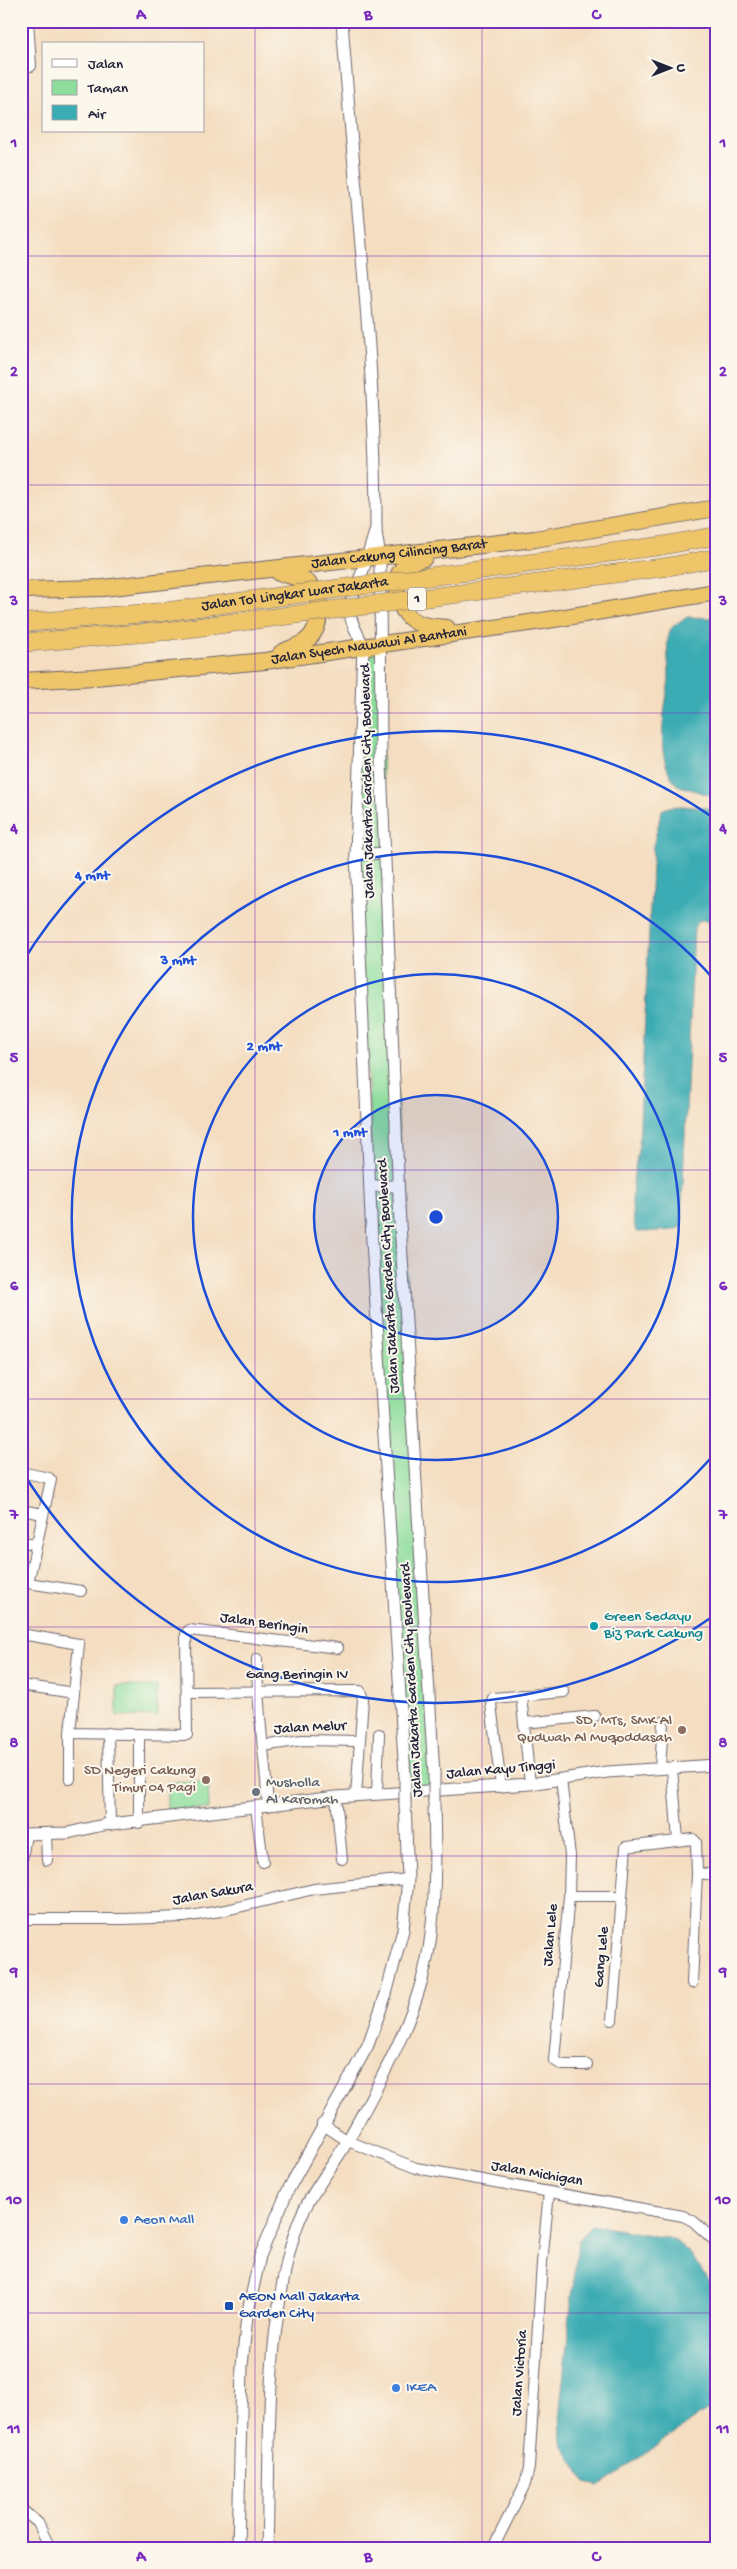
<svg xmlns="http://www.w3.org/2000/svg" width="737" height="2569" viewBox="0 0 737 2569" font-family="'Gochi Hand',sans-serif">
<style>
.green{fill:#8ddd9c;stroke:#58806c}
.water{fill:#3aacb3;stroke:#2e6777}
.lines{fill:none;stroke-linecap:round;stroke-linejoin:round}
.minor-casing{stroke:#6c636a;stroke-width:12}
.tertiary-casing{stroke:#6c636a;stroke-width:13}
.trunk-casing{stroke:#6c636a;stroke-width:18}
.motorway-casing{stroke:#6c636a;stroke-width:19}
.minor{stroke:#fff;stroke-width:10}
.tertiary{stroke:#fff;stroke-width:11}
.trunk{stroke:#eec569;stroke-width:16}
.motorway{stroke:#eec569;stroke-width:18}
.tertiary-bridge-casing{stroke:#6c636a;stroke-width:13;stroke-linecap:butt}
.motorway-bridge-casing{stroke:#6c636a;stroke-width:19;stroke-linecap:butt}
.tertiary-bridge{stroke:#fff;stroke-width:11}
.motorway-bridge{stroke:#eec569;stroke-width:18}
.grid{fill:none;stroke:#7b2cbf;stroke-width:1;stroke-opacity:0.55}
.ring{fill:none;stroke:#1d4ed8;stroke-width:2.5}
.culture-dot{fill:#0f9aa8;stroke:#fbf7ec;stroke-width:2}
.education-dot{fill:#8d6e63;stroke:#fbf7ec;stroke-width:2}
.worship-dot{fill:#6b7280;stroke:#fbf7ec;stroke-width:2}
.shop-dot{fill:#3f7fe0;stroke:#fbf7ec;stroke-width:2}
.transit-dot{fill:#1a4fb4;stroke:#fbf7ec;stroke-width:2}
.labels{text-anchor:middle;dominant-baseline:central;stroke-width:4;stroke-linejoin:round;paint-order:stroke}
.shield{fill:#fbf7ec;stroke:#636270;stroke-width:1}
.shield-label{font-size:14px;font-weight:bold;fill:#22223b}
.street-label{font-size:15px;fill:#22223b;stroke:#fbf7ec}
.culture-label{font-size:15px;fill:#0d838f;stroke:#fbf7ec;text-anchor:start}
.education-label{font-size:15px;fill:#785e54;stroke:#fbf7ec;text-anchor:end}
.worship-label{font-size:15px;fill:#5b616d;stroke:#fbf7ec;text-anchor:start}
.shop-label{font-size:15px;fill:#366cbe;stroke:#fbf7ec;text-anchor:start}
.transit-label{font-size:15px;fill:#164399;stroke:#fbf7ec;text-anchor:start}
.centre{fill:#1d4ed8;stroke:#fbf7ec;stroke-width:2.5}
.ring-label{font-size:15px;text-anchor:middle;font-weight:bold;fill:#1d4ed8;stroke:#fbf7ec;stroke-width:4;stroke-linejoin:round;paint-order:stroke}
.neatline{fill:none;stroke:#7b2cbf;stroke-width:2}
.grid-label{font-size:16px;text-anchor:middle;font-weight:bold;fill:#7b2cbf}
</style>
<rect width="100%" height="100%" fill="#fbf7ec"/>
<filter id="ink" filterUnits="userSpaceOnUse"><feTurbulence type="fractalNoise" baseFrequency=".02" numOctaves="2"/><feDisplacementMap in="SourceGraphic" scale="10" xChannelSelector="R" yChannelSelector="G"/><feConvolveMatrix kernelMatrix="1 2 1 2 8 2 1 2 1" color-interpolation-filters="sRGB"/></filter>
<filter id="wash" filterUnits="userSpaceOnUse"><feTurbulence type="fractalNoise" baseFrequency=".0096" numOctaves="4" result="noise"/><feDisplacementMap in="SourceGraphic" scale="20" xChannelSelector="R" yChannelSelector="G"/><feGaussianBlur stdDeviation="1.12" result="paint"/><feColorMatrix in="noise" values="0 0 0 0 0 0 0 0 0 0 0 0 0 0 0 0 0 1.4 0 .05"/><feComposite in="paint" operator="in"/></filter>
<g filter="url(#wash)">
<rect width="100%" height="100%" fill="#f4ddc0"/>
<!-- green -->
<g class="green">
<polygon points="380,644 384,853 434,1788 405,1789 356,855 362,656"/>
<rect x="117" y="1686" width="40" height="30"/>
<polygon points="208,1781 209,1809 167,1809 167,1782"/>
</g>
<!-- water -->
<g class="water">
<path d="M688,617L716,618V797L677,785C652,755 666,711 669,677C669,663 665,644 670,631C672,625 682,620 688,617Z"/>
<path d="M682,806L716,809V921L700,920L694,927L681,1227L673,1230L639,1232L636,1231C628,1203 634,1173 639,1145L653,846L662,810L669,807Z"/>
<polygon points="592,2225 673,2239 691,2254 716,2294 716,2404 599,2486 586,2483 561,2443 560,2409 578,2241"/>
</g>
</g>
<g filter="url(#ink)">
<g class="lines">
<!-- minor casing -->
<g class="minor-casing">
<g id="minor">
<polyline points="28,21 31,66"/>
<polyline points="21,1472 49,1478 51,1480 28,1583"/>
<polyline points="21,1510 43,1514"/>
<polyline points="21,1542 36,1544"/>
<polyline points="21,1582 81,1591"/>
<polyline points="21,1634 79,1644 70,1733 187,1735 186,1634 189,1630 338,1648"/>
<path d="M257,1659C257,1709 265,1756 268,1806"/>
<polyline points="21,1685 74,1693"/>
<polyline points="187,1692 360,1691 363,1699 356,1796"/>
<polyline points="521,1695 530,1784"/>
<polyline points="524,1723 595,1716"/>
<polyline points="108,1733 110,1825"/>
<polyline points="139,1734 139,1823"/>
<polyline points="263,1746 302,1740 359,1741"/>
<polyline points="660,1769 663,1722"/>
<polyline points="672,1769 678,1840"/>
<polyline points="70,1779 70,1733"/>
<polyline points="561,1779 570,1856 569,1896 554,2060 562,2065 587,2065"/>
<polyline points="501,1787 491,1704 493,1698 564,1692"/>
<polyline points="377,1794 379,1734"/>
<polyline points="336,1797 342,1859"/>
<polyline points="256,1807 263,1862"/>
<polyline points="46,1834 47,1860"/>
<polyline points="21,1866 26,1834"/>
<polyline points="569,1896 622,1896"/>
<polyline points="21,1919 124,1919 184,1917 226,1910 314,1889 408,1879"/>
<polyline points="692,1983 697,1873"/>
<polyline points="612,2020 626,1847 693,1839 696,1842 697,1873 716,1875"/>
<polyline points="322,2124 348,2141 416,2168 683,2216 693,2221 716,2242"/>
<polyline points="21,2509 38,2523 50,2548"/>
<polyline points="493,2548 525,2484 529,2468 542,2263 549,2192"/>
</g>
</g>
<!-- tertiary casing -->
<g class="tertiary-casing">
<g id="tertiary">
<path d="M342,21C354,190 376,359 376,529"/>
<path d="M376,529C371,544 367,560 361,575C347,611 344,608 363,645L356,855L372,1241L405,1776"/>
<polyline points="376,532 380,557 381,763 400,1224 434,1774"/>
<polyline points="356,855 384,853"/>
<polyline points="370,1186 398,1186"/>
<polyline points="21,1834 68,1833 103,1825 336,1797 530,1784 607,1772 716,1765"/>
<polyline points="238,2548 242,2366 247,2316 260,2256 288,2190 368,2045 386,1994 403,1930 408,1879 405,1803"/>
<path d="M267,2548C270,2459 266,2369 283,2282C287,2259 293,2234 302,2214C314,2188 334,2165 348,2140C383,2077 423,2007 431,1934C436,1890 435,1845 434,1801"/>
</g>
</g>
<!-- trunk casing -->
<g class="trunk-casing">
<g id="trunk">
<path d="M424,558C418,560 411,561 406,565C388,579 398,613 416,622C425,627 436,627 447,628"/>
<path d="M279,573C289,575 301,577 309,584C324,598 322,628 306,641C299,646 289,649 281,653"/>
<path id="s1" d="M21,590L103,588L535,539L716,508"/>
<path id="s2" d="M21,681L95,677L265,661L542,621L716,592"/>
</g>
</g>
<!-- motorway casing -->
<g class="motorway-casing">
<g id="motorway">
<polyline points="660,546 716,536"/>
<polyline points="666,567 716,558"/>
<polyline points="21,623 162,612"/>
<polyline points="21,643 168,631"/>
</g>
</g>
<!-- minor -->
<use href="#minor" class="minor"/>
<!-- tertiary -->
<use href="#tertiary" class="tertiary"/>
<!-- trunk -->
<use href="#trunk" class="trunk"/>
<!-- motorway -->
<use href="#motorway" class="motorway"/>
<!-- tertiary-bridge casing -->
<g class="tertiary-bridge-casing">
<g id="tertiary-bridge">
<polyline points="434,1774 434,1801"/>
<polyline points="405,1803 405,1776"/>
</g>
</g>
<!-- motorway-bridge casing -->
<g class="motorway-bridge-casing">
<g id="motorway-bridge">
<path id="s3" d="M162,612L660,546"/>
<polyline points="168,631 666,567"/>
</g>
</g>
<!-- tertiary-bridge -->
<use href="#tertiary-bridge" class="tertiary-bridge"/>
<!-- motorway-bridge -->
<use href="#motorway-bridge" class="motorway-bridge"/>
</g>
</g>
<!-- grid -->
<path class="grid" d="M255,21V2548M482,21V2548M21,256H716M21,485H716M21,713H716M21,942H716M21,1170H716M21,1399H716M21,1627H716M21,1856H716M21,2084H716M21,2313H716"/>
<!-- distance rings -->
<circle cx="436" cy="1217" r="122" fill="#1d4ed8" fill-opacity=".12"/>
<g class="ring">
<circle cx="436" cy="1217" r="122"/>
<circle cx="436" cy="1217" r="243"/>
<path d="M716 1452A365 365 0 1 1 716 982"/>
<path d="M715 1615A486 486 0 0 1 22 1471M22 963A486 486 0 0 1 715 819"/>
</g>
<!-- markers -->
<circle class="culture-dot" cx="594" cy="1626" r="5"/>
<g class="education-dot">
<circle cx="682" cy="1730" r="5"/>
<circle cx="206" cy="1780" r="5"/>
</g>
<circle class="worship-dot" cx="256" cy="1792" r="5"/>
<g class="shop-dot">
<circle cx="124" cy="2220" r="5"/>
<circle cx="396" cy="2388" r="5"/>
</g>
<rect class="transit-dot" x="224" y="2301" width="10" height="10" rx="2.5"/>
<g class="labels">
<!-- shield labels -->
<rect class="shield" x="408" y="587.5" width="18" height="23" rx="4"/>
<g class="shield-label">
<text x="417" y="599">1</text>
</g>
<!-- street labels -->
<g class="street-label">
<text stroke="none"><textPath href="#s1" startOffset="380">Jalan Cakung Cilincing Barat</textPath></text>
<text stroke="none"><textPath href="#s3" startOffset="134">Jalan Tol Lingkar Luar Jakarta</textPath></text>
<text stroke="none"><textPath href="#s2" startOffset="350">Jalan Syech Nawawi Al Bantani</textPath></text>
<text transform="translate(368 781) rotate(-91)">Jalan Jakarta Garden City Boulevard</text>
<text transform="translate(389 1276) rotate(-93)">Jalan Jakarta Garden City Boulevard</text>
<text transform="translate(264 1624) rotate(8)">Jalan Beringin</text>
<text x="297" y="1675">Gang Beringin IV</text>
<text transform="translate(412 1680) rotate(-93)">Jalan Jakarta Garden City Boulevard</text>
<text transform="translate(310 1728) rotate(-3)">Jalan Melur</text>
<text transform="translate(501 1770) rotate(-5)">Jalan Kayu Tinggi</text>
<text transform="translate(213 1894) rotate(-10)">Jalan Sakura</text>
<text transform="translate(551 1935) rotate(-85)">Jalan Lele</text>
<text transform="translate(602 1957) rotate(-85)">Gang Lele</text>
<text transform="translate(537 2174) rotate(10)">Jalan Michigan</text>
<text transform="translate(520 2373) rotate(-86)">Jalan Victoria</text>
</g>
<!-- culture labels -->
<g class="culture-label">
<text x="604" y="1617">Green Sedayu<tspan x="604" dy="17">Biz Park Cakung</tspan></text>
</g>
<!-- education labels -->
<g class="education-label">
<text x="672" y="1721">SD, MTs, SMK Al<tspan x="672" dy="17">Qudwah Al Muqoddasah</tspan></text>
<text x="196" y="1771">SD Negeri Cakung<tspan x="196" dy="17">Timur 04 Pagi</tspan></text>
</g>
<!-- worship labels -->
<g class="worship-label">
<text x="266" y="1783">Musholla<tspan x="266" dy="17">Al Karomah</tspan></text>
</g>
<!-- shop labels -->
<g class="shop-label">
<text x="134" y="2220">Aeon Mall</text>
<text x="406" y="2388">IKEA</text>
</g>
<!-- transit labels -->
<g class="transit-label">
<text x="239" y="2297">AEON Mall Jakarta<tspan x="239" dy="17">Garden City</tspan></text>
</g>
</g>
<circle cx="436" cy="1217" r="8" class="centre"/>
<g class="ring-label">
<text x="92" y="879">4 mnt</text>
<text x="178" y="964">3 mnt</text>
<text x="264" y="1050">2 mnt</text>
<text x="350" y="1136">1 mnt</text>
</g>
<!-- margin -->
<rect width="737" height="2569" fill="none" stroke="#fbf7ec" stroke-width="55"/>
<!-- legend -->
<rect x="42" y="42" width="162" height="90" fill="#fbf7ec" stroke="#a4a2a5"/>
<rect x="52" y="59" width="25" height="8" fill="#ffffff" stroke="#a4a2a5"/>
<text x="88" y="68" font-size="15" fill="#22223b">Jalan</text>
<rect x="52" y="80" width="25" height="15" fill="#8ddd9c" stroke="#a4a2a5"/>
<text x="88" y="92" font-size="15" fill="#22223b">Taman</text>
<rect x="52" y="105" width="25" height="15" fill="#3aacb3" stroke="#a4a2a5"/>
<text x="88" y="118" font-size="15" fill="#22223b">Air</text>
<!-- north arrow -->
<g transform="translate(670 68) rotate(90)" stroke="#fbf7ec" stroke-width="4" paint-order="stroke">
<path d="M0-4L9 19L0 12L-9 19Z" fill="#22223b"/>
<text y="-8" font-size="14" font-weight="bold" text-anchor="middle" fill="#22223b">U</text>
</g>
<rect x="28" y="28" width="682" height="2514" class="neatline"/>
<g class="grid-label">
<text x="141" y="19">A</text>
<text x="368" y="19">B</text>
<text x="596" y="19">C</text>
<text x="14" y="147">1</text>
<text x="723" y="147">1</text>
<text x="14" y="376">2</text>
<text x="723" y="376">2</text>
<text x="14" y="605">3</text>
<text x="723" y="605">3</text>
<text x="14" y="833">4</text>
<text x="723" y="833">4</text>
<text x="14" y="1062">5</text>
<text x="723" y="1062">5</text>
<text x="14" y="1290">6</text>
<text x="723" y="1290">6</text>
<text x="14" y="1519">7</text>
<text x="723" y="1519">7</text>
<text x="14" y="1747">8</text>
<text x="723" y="1747">8</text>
<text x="14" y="1976">9</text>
<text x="723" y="1976">9</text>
<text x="14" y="2204">10</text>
<text x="723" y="2204">10</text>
<text x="14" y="2433">11</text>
<text x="723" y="2433">11</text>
<text x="141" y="2561">A</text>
<text x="368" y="2561">B</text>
<text x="596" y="2561">C</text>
</g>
</svg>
